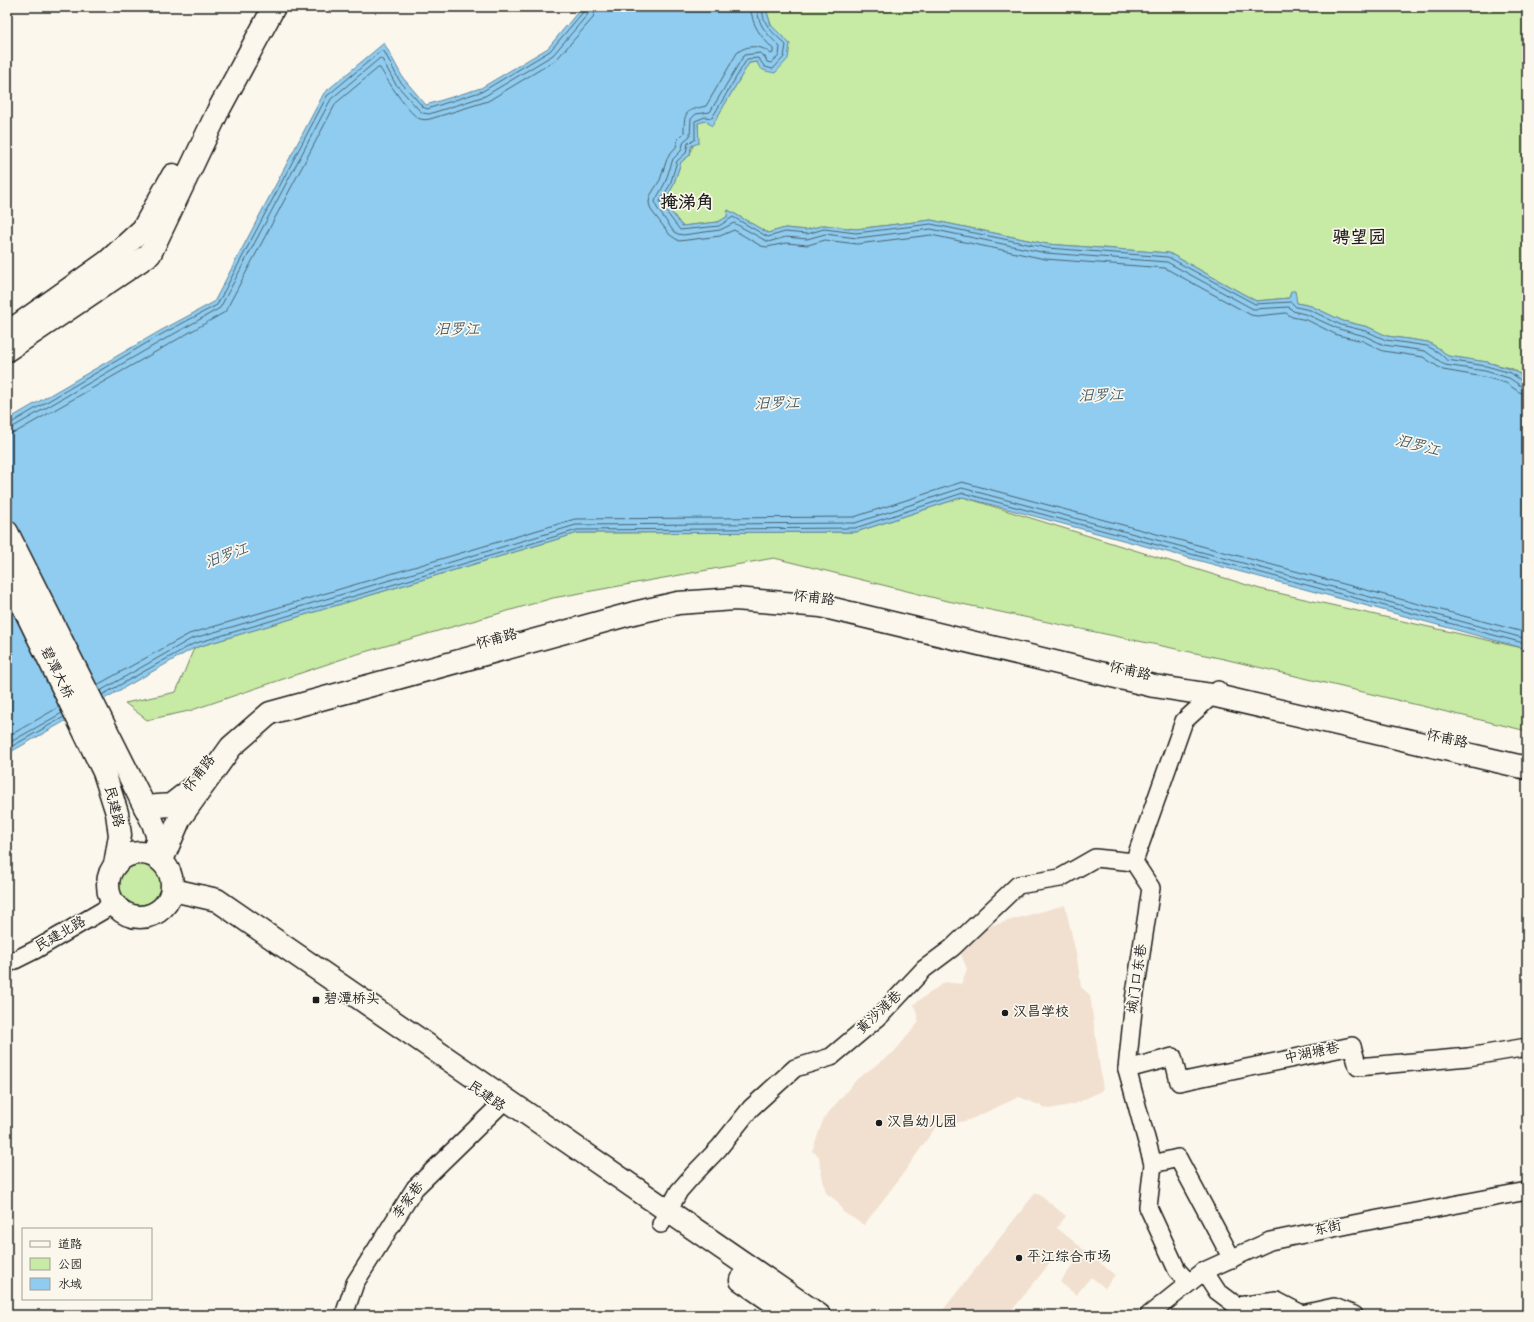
<svg xmlns="http://www.w3.org/2000/svg" width="1534" height="1322" viewBox="0 0 1534 1322" font-family="Dekko,'LXGW WenKai TC',sans-serif">
<style>
.built{fill:#f1e0cf}
.green{fill:#c7eaa4;stroke:#728360}
.water{fill:#8fccef;stroke:#61869b}
.lines{fill:none;stroke-linecap:round;stroke-linejoin:round}
.shore{stroke:#4a6270;stroke-width:1}
.minor-casing{stroke:#1c1c1c;stroke-width:20}
.major-casing{stroke:#1c1c1c;stroke-width:25}
.minor{stroke:#fbf7ec;stroke-width:17}
.major{stroke:#fbf7ec;stroke-width:22}
.poi-dot{fill:#1c1c1c;stroke:#fbf7ec;stroke-width:1.5}
.labels{text-anchor:middle;dominant-baseline:central;stroke-width:3.5;stroke-linejoin:round;paint-order:stroke}
.street-label{font-size:14px;fill:#1c1c1c;stroke:#fbf7ec}
.poi-label{font-size:14px;fill:#1c1c1c;stroke:#fbf7ec;text-anchor:start}
.water-label{font-size:15px;font-style:italic;fill:#445a66;stroke:#fbf7ec}
.district-label{font-size:18px;font-weight:bold;fill:#1c1c1c;stroke:#fbf7ec}
</style>
<rect width="100%" height="100%" fill="#fbf7ec"/>
<filter id="ink" filterUnits="userSpaceOnUse"><feTurbulence type="fractalNoise" baseFrequency=".025" numOctaves="2"/><feDisplacementMap in="SourceGraphic" scale="8" xChannelSelector="R" yChannelSelector="G"/><feConvolveMatrix kernelMatrix="1 2 1 2 8 2 1 2 1" color-interpolation-filters="sRGB"/></filter>
<g filter="url(#ink)">
<!-- built -->
<g class="built">
<polygon points="1065,905 1077,958 1081,987 1090,995 1103,1090 1075,1104 1049,1109 1019,1097 969,1120 935,1128 902,1175 864,1225 843,1212 838,1202 826,1193 820,1167 819,1156 812,1151 824,1118 857,1079 894,1052 919,1022 914,1004 945,982 961,984 967,969 960,952 986,927"/>
<polygon points="1036,1192 1066,1216 1057,1228 1115,1275 1105,1288 1091,1277 1076,1295 1060,1282 1074,1264 1059,1252 1008,1315 949,1315 943,1310"/>
</g>
<!-- green -->
<g class="green">
<path d="M768,7H1527V379L1513,369L1487,362L1448,356L1440,349L1428,342L1387,336L1368,327L1343,321L1311,306L1297,303L1289,298L1256,301L1169,253L1047,244L931,220L856,229L824,225L806,230L785,228L768,233L728,210L727,217L718,222L682,226L664,202L673,186L681,162L690,155C692,144 700,134 698,122L706,121L712,126L749,63L758,62L790,44L771,25L766,9Z"/>
<polygon points="963,497 1260,589 1527,649 1527,731 1224,659 943,600 774,558 553,598 354,655 189,711 147,720 125,703 176,692 194,648 578,533 856,532"/>
<circle cx="139" cy="883" r="22"/>
</g>
<!-- water -->
<path class="water" d="M582,7H768L766,9L771,25L790,44L788,59L775,73C766,71 760,71 757,62L749,63L712,126L706,121L698,123L699,143L691,146L690,155L681,162L673,186L664,202L682,226L718,222L727,217L728,210L768,233L785,228L806,230L824,225L856,229L931,220L1047,244L1169,253L1256,301L1289,298L1291,291H1295L1297,303L1311,306L1343,321L1368,327L1387,336L1428,342L1440,349L1448,356L1487,362L1513,370L1527,379V649L963,497L856,532L578,533L194,648L7,754V420L160,331L214,302L324,93L384,43L403,78L426,105L481,88L548,48Z"/>
<g class="lines">
<!-- shore -->
<g class="shore">
<path d="M751,7C751,26 762,37 773,49V53L771,54C762,45 747,44 737,53L706,106C686,111 684,110 684,133L678,139L676,147L668,156L660,180L650,196L649,203L651,210L670,235L679,241L720,236L734,230L761,246L767,247L786,243L808,245L825,240L857,244L931,235L1045,259L1165,268L1251,315L1257,316L1286,313L1292,317L1307,320L1337,335L1363,341L1383,351L1423,357L1443,370L1484,377L1506,383L1519,392L1527,394"/>
<path d="M758,7C756,25 769,35 780,47L779,56L771,63L767,62L765,57L760,53L744,55L710,112L696,114L691,119L690,136L684,141L681,151L673,159L665,183L655,201L657,208L674,232L678,234L683,235L720,230L734,223L768,242L786,237L807,239L825,234L857,238L931,229L1046,253L1167,262L1253,309L1289,307L1293,311L1308,315L1339,329L1365,336L1384,345L1425,351L1445,365L1485,371L1509,378L1521,386L1527,388"/>
<path d="M763,7C760,24 776,35 786,45L784,57L773,69L765,67L758,58L747,59L712,118L705,117L695,121V140L688,143L686,153L677,161L670,185L660,201L661,205L680,230L719,226L733,217L768,237L785,232L807,234L824,229L856,233L931,224L1047,248L1168,257L1255,304L1291,302L1296,307L1310,310L1341,325L1366,331L1386,340L1427,346L1438,352L1447,360L1486,366L1511,373L1523,382L1527,383"/>
<polyline points="7,423 11,423 162,334 217,305 327,96 381,51 384,51 399,80 423,107 427,109 483,91 550,51 584,11 585,7"/>
<polyline points="7,428 13,427 165,339 220,308 331,99 380,58 382,59 395,83 419,110 423,113 429,114 485,96 553,55 588,14 590,7"/>
<path d="M7,434L16,432L225,312L336,103L378,68H380C388,81 406,110 418,118C422,120 426,120 430,119L488,101L556,60L593,18L596,7"/>
<polyline points="97,685 189,634 575,519 854,517 962,482 1527,633"/>
<polyline points="100,691 191,639 576,525 855,523 962,488 1527,639"/>
<polyline points="102,695 193,644 577,530 855,528 963,493 1527,644"/>
<polyline points="7,737 59,707"/>
<polyline points="7,744 62,713"/>
<polyline points="7,749 64,717"/>
</g>
<!-- minor casing -->
<g class="minor-casing">
<g id="minor">
<polyline points="7,964 35,950 114,904"/>
<polyline points="1127,1069 1173,1057 1179,1082 1352,1046 1358,1067 1468,1057 1527,1047"/>
<polyline points="1153,1164 1178,1158 1232,1259"/>
<polyline points="661,1224 679,1191 693,1175 719,1148 751,1108 795,1068 831,1057 881,1015 924,969 952,948 1018,885 1060,878 1095,858 1134,862"/>
<polyline points="1204,1271 1217,1291 1237,1306 1277,1301 1302,1314 1334,1307 1354,1315"/>
<polyline points="1189,1283 1177,1270 1148,1207 1153,1164 1127,1069 1134,1000 1151,888 1134,862 1184,721 1218,690"/>
<polyline points="344,1315 355,1283 415,1188 499,1106"/>
<polyline points="1149,1315 1204,1271 1270,1241 1368,1221 1527,1191"/>
</g>
</g>
<!-- major casing -->
<g class="major-casing">
<g id="major">
<polyline points="10,331 107,262 143,229 173,175"/>
<polyline points="7,350 150,254 218,111 274,7"/>
<polyline points="7,532 153,823 158,838 152,855"/>
<polyline points="7,573 104,772 117,813 120,835 115,865"/>
<polyline points="145,807 171,805 193,788"/>
<circle cx="140" cy="885" r="32"/>
<polyline points="162,860 180,818 231,747 270,713 634,613 678,603 735,599 821,606 1154,686 1212,695 1527,768"/>
<polyline points="173,890 217,900 819,1315"/>
<polyline points="741,1280 792,1315"/>
</g>
</g>
<!-- minor -->
<use href="#minor" class="minor"/>
<!-- major -->
<use href="#major" class="major"/>
</g>
</g>
<!-- markers -->
<g class="poi-dot">
<rect x="312" y="996" width="8" height="8" rx="2"/>
<circle cx="1005" cy="1013" r="4"/>
<circle cx="879" cy="1123" r="4"/>
<circle cx="1019" cy="1258" r="4"/>
</g>
<g class="labels">
<!-- street labels -->
<g class="street-label">
<text transform="translate(814 599) rotate(7)">怀甫路</text>
<text transform="translate(497 640) rotate(-15)">怀甫路</text>
<text transform="translate(1130 672) rotate(13)">怀甫路</text>
<text transform="translate(56 673) rotate(64)">碧潭大桥</text>
<text transform="translate(1447 740) rotate(12)">怀甫路</text>
<text transform="translate(200 774) rotate(-52)">怀甫路</text>
<text transform="translate(113 807) rotate(76)">民建路</text>
<text transform="translate(61 935) rotate(-30)">民建北路</text>
<text transform="translate(1138 979) rotate(-82)">城门口东巷</text>
<text transform="translate(880 1013) rotate(-43)">黄沙滩巷</text>
<text transform="translate(1312 1054) rotate(-12)">中湖塘巷</text>
<text transform="translate(486 1097) rotate(35)">民建路</text>
<text transform="translate(409 1201) rotate(-54)">李家巷</text>
<text transform="translate(1328 1229) rotate(-12)">东街</text>
</g>
<!-- poi labels -->
<g class="poi-label">
<text x="324" y="1000">碧潭桥头</text>
<text x="1013" y="1013">汉昌学校</text>
<text x="887" y="1123">汉昌幼儿园</text>
<text x="1027" y="1258">平江综合市场</text>
</g>
<!-- water labels -->
<g class="water-label">
<text x="457" y="331">汨罗江</text>
<text transform="translate(1101 397) rotate(-1)">汨罗江</text>
<text transform="translate(777 405) rotate(-1)">汨罗江</text>
<text transform="translate(1417 447) rotate(15)">汨罗江</text>
<text transform="translate(227 557) rotate(-20)">汨罗江</text>
</g>
<!-- district labels -->
<g class="district-label">
<text x="687" y="204">掩涕角</text>
<text x="1359" y="239">骋望园</text>
</g>
</g>
<!-- margin -->
<rect width="1534" height="1322" fill="none" stroke="#fbf7ec" stroke-width="24"/>
<rect x="12" y="12" width="1510" height="1298" fill="none" stroke="#1c1c1c" stroke-width="1.5" filter="url(#ink)"/>
<!-- legend -->
<rect x="22" y="1228" width="130" height="72" fill="#fbf7ec" stroke="#a29f99"/>
<rect x="30" y="1241" width="20" height="6" fill="#fbf7ec" stroke="#a29f99"/>
<text x="58" y="1248" font-size="12" fill="#1c1c1c">道路</text>
<rect x="30" y="1258" width="20" height="12" fill="#c7eaa4" stroke="#a29f99"/>
<text x="58" y="1268" font-size="12" fill="#1c1c1c">公园</text>
<rect x="30" y="1278" width="20" height="12" fill="#8fccef" stroke="#a29f99"/>
<text x="58" y="1288" font-size="12" fill="#1c1c1c">水域</text>
</svg>
